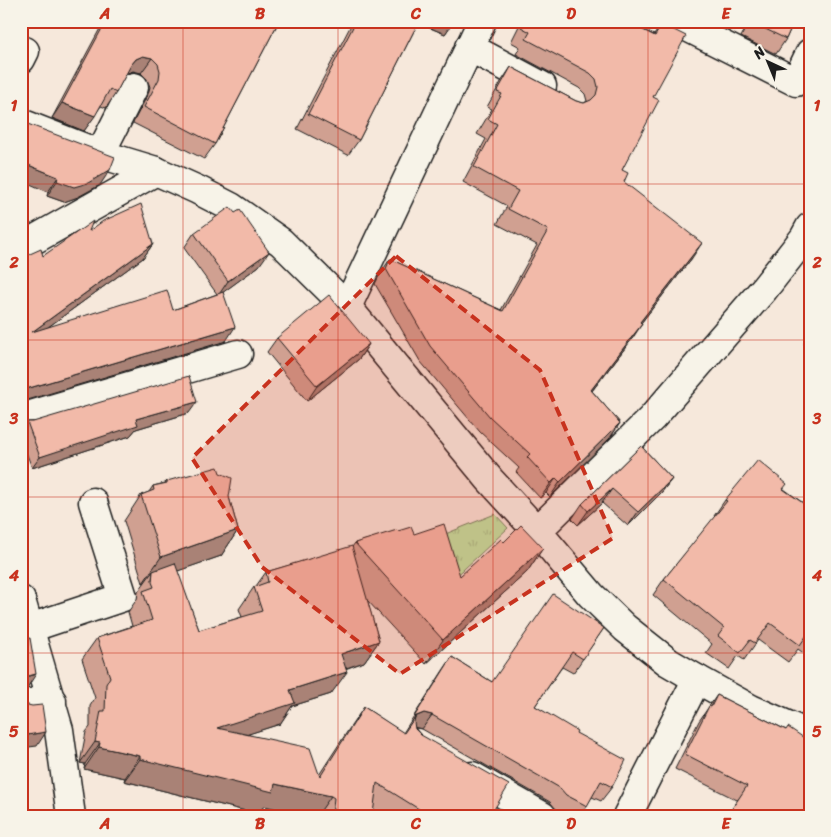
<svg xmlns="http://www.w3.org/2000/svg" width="831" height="837" viewBox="0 0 831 837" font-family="Sriracha,sans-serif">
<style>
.grass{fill:url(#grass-tufts);stroke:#6c8260}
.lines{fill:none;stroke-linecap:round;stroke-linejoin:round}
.minor-casing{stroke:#1c1c1c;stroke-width:31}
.minor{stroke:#f7f3e8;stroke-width:28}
.wall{fill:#d0a091;stroke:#1c1c1c}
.shaded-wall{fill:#a98276;stroke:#1c1c1c}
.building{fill:#f2baa9;stroke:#1c1c1c}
.marked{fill:#c8321e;fill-opacity:0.2;stroke:#c8321e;stroke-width:4;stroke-dasharray:10 6;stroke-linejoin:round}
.grid{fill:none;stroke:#c8321e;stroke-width:1;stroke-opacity:0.55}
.neatline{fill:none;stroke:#c8321e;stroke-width:2}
.grid-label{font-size:16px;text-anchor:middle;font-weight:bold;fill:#c8321e}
</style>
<defs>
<pattern id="grass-tufts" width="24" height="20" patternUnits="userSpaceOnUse" patternTransform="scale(1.25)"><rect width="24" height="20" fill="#bde7a3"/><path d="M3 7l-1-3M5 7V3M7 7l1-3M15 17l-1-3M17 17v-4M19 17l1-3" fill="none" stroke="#a2c68c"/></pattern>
</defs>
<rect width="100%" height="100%" fill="#f6e8db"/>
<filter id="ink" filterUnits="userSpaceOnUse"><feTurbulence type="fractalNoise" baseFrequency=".02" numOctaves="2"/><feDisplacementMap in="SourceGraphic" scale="10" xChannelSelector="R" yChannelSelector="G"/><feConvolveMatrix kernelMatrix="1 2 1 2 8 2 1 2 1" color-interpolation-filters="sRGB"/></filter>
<g filter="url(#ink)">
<!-- grass -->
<polygon class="grass" points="495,514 508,528 448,584 428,541"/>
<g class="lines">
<!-- minor casing -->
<g class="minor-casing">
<g id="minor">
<polyline points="675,21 796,82 810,53"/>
<polyline points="469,47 542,86"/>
<polyline points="21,59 25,51"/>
<polyline points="21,123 100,154 156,171 198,190 231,207 281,242 347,307 490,480 537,531 591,595 625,628 668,662 697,679 751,709 810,735"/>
<polyline points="100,154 134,87"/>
<polyline points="21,247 156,171"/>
<polyline points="347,307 482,21"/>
<polyline points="21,418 238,354"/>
<polyline points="537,531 652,418 764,289 804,238 810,227"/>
<polyline points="21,600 59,730 71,816"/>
<polyline points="30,628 123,597 93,502"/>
<polyline points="21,704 52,701"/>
<polyline points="472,776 542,816"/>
<polyline points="627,816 697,679"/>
</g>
</g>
<!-- minor -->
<use href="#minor" class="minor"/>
</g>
<!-- wall -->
<g class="wall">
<polygon points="104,21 279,21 215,144 204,159 133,123 148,94 150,87 147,79 141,73 133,71 126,74 116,93 106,108 101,106 84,131 52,118"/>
<polygon points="341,21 454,21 445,34 418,23 359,140 348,155 297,129 351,25"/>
<polygon points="515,21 625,21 654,35 662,24 653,97 622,170 624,182 692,258 641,323 632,339 592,391 620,423 610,438 550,497 546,493 540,498 516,472 519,468 480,432 420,361 375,284 380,274 390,259 501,310 537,245 497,224 507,206 463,182 486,139 477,134 492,109 487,107 501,82 511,67 576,101 584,103 587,101 585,94 579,88 516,54 520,47 511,42 520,24"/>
<polygon points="749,21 794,21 786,39 776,54 741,37"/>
<polygon points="21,120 100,185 78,197 64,202 47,196 48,192"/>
<polygon points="89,231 153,244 143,258 48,327 173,310 217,294 184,248 194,233 259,266 223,292 226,341 21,402 21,258 43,256"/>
<polygon points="810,330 810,349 804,344"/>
<polygon points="277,338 369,344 359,359 307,401 267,352"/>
<polygon points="189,413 136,429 130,436 32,468 21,439 21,430 27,422"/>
<polygon points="641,446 672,479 661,493 628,526 602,503 578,525 572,519 582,504"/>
<polygon points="167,481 229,497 238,530 221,556 177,571 199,630 242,617 239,609 254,587 256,586 266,572 352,547 355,543 398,531 414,534 460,576 504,542 543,548 527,572 426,664 367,600 379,641 364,662 345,669 331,694 292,706 280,724 248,734 319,775 349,729 364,707 403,733 442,672 452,657 492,682 604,628 573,673 562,667 535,706 576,733 612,787 601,801 592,797 580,816 568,816 556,809 550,802 422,729 415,728 490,816 381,816 373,811 372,816 309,816 264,806 258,814 124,781 125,778 84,769 85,764 80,763 86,732 90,727 90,706 95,698 82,659 97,638 132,626 128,612 137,599 138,592 145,582 143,583 124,521 141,495 149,492 153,486 165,483"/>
<polygon points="784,489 810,508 810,658 798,649 788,662 758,640 744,660 738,656 729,669 706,653 712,644 653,595 664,579 715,517 714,516 725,500"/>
<polygon points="717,695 810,742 737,800 675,769 699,721"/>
</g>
<!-- shaded-wall -->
<g class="shaded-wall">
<polygon points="341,21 353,21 351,25"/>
<polygon points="417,21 454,21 445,34 416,22"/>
<polygon points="143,56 152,58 141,73 133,71 125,74 131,65 136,59"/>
<polygon points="62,103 95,116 84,131 52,118"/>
<polygon points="21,162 58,177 48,192 21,180"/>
<polygon points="110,170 100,185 78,197 64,202 47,196 57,181"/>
<polygon points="702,243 692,258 630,337 640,322"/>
<polygon points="153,244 143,258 22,346 32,332"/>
<polygon points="269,252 259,266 218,296 228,281"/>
<polygon points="642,324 632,339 581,405 591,390"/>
<polygon points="235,327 226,341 21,402 21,393 26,389"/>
<polygon points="369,344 359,359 307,401 317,386"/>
<polygon points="197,402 189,413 136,429 130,436 32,468 40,457 136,419"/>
<polygon points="620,423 610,438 550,497 560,482"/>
<polygon points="556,478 546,493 540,498 551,483"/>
<polygon points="672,479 661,493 628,526 638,512"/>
<polygon points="612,489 602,503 578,525 588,511"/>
<polygon points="238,530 221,556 152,580 153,571 145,582 143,583 161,557"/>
<polygon points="543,548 527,572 426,664 443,640"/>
<polygon points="379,641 364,662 326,675 341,654"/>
<polygon points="347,672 331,694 292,706 280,724 202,749 217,728 290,690"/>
<polygon points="36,674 27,688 21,689 21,678"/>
<polygon points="424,713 432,715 422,729 413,727 406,731 415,717"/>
<polygon points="46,732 37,746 21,748 21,736"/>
<polygon points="95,742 100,743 85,764 80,763"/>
<polygon points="99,747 140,756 125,778 84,769"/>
<polygon points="140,759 275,784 331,796 317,816 309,816 264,806 258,814 124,781"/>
<polygon points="366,813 373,814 372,816 364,816"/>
</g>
<!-- building -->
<g class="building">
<polygon points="106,21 279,21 215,144 144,107 159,79 160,71 158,64 152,58 143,56 136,59 131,65 116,93 110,89 95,116 62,103"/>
<polygon points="356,21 419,21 359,140 308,114"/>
<polygon points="524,21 625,21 655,36 662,24 686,36 653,97 659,100 622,170 628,173 624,182 702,243 640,322 642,324 591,390 620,423 560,482 556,478 551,483 527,457 530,454 490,417 430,346 386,269 390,259 503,311 548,230 508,209 518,191 474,167 497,124 488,119 502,94 497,92 511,67 576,101 584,103 591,100 596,95 598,87 596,79 590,73 526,39 530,32 521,27"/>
<polygon points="752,21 794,21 786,39 751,22"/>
<polygon points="21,120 25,123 115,157 110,170 88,183 74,187 57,181 58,177 21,162"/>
<polygon points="141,204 153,244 32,332 167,290 173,310 223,292 235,327 26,389 21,393 21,258 41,249 43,256 93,221 89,231 103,221"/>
<polygon points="230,207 235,213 240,210 269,252 228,281 194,233"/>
<polygon points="329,295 369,344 317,386 277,338"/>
<polygon points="189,376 197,402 136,419 138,425 40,457 27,422 33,422"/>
<polygon points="641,446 672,479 638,512 612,489 588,511 582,504"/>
<polygon points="758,460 787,484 783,489 810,508 810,633 809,632 800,645 770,623 755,643 750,640 740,653 718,636 724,628 664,579 727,501 725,500"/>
<polygon points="218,467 220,473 232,478 229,497 238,530 161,557 141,495 154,490 153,486 167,483 167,481"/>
<polygon points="444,524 460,576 501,539 504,542 521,525 543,548 443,640 355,543 397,530 398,531 411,527 414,534"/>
<polygon points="352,546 379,641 341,654 347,672 290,690 295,703 217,728 310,748 320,777 364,707 404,733 415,717 414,722 415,729 421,735 509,785 490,816 449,816 438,809 433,816 430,816 377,783 373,814 366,813 366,816 332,816 334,798 331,796 275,784 273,792 140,759 140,756 99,747 100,743 95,742 101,711 105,711 106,684 110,677 97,638 152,620 143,591 154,587 152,582 153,571 175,563 199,630 262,611 254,587 268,582 266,572"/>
<polygon points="553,594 604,628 583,659 572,652 535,706 577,731 576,733 626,760 612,787 601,781 587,806 566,795 560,788 432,715 424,713 414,717 452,657 492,682"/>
<polygon points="30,638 36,674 21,678 21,639 22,640"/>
<polygon points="717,695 786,730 788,727 810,742 810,816 727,816 747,786 685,754 709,706 711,707"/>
<polygon points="21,702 24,704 32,706 42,705 46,732 21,736"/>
</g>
</g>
<!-- marked area -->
<path class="marked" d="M396,256L540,370L613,538L400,674L262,567L192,458Z"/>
<!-- grid -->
<path class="grid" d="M183,21V816M338,21V816M493,21V816M648,21V816M21,184H810M21,340H810M21,497H810M21,653H810"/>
<!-- margin -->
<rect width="831" height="837" fill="none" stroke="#f7f3e8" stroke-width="55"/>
<!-- north arrow -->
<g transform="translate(768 62) rotate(316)" stroke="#f7f3e8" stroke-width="4" paint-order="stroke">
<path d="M0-4L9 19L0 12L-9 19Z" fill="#1c1c1c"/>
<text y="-8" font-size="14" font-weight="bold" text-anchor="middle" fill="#1c1c1c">N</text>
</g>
<rect x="28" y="28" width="776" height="782" class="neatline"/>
<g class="grid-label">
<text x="105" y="19">A</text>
<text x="260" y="19">B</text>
<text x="416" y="19">C</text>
<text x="571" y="19">D</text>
<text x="726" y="19">E</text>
<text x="14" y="111">1</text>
<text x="817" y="111">1</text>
<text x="14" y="268">2</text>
<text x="817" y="268">2</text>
<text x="14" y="424">3</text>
<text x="817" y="424">3</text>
<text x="14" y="581">4</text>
<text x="817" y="581">4</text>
<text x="14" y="737">5</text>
<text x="817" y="737">5</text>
<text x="105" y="829">A</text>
<text x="260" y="829">B</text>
<text x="416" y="829">C</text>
<text x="571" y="829">D</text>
<text x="726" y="829">E</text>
</g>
</svg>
